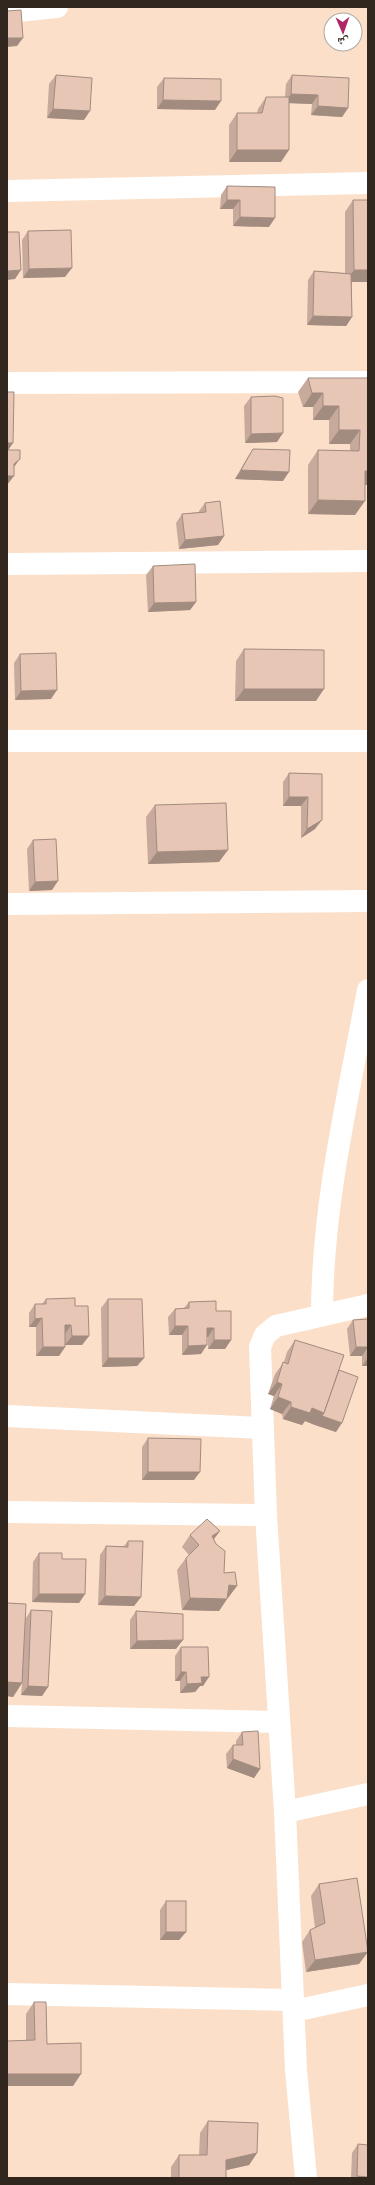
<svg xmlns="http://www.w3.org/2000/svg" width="375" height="2185" viewBox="0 0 375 2185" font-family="'Open Sans','Noto Naskh Arabic',sans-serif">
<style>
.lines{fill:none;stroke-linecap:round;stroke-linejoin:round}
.minor{stroke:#fff;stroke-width:22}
.wall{fill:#c8aa9d}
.shaded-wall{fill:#a28b7f}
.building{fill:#e8c6b6;stroke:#a28b7f}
</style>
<rect width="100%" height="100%" fill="#fbdfc8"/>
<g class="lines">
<!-- minor -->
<g class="minor">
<polyline points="7,12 57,7"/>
<polyline points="7,191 368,183"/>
<polyline points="7,383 368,382"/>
<polyline points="7,564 368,561"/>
<polyline points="7,741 368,741"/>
<polyline points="7,904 368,901"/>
<path d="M322,1315C322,1205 348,1098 368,990"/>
<polyline points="7,1416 262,1428"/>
<polyline points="7,1512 266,1515"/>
<polyline points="7,1716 279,1722"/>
<polyline points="285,1812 368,1794"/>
<polyline points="7,1994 293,2000"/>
<polyline points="294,2011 368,1995"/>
<polyline points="306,2178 296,2070 285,1812 266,1515 260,1347 265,1335 276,1326 368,1305"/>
</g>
</g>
<!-- wall -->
<g class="wall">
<polygon points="56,75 84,120 47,118 49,84"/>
<polygon points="292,75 348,108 342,117 311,115 312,104 289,103 281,162 229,162 229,125 237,113 257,113 258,109 266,97 285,97 286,84"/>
<polygon points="164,78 215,110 157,109 157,87"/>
<polygon points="227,186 269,227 233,226 233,209 220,209 221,195"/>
<polygon points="353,200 368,282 352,282 352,317 346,326 307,325 308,280 314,271 345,273 345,212"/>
<polygon points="28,231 65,277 23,278 22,240"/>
<polygon points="308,378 368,378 368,485 365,485 355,515 308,514 308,465 318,450 350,451 350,444 329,444 329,420 313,420 313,407 303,407 298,392"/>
<polygon points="251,397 277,442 245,443 244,406"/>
<polygon points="253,449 283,481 235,479 247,458"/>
<polygon points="205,503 224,536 218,545 179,549 176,523 182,514 199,512 199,511"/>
<polygon points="153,566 196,602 190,610 148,612 146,575"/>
<polygon points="244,649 316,701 235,701 236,661"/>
<polygon points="20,654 51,699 15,700 14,663"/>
<polygon points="289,773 322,774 315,829 301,838 301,806 283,806 283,782"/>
<polygon points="155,805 219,862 148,864 146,817"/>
<polygon points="33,840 52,890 29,891 27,849"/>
<polygon points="46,1299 75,1306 89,1336 82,1345 65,1345 65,1334 65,1347 59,1356 36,1356 36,1327 29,1327 29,1313 35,1304 42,1304"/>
<polygon points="108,1299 144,1358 137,1366 102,1367 101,1308"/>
<polygon points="189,1302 216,1311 231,1340 225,1349 208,1349 208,1337 207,1337 201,1354 182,1355 182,1335 169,1335 168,1317 175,1309 184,1308"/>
<polygon points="368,1319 368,1366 362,1366 362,1356 350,1356 347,1329 353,1320"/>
<polygon points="295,1340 339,1370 336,1432 315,1425 305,1421 302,1425 283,1419 282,1414 270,1409 274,1396 268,1394 275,1374 284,1362 287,1352"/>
<polygon points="148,1438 194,1480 142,1480 142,1447"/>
<polygon points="190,1535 214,1539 224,1573 228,1598 227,1598 227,1599 219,1611 182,1610 177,1570 186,1558 189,1555 182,1547"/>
<polygon points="128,1541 141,1597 134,1606 98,1605 100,1555 106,1546 124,1546"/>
<polygon points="39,1553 62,1559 85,1594 79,1603 32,1602 33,1562"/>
<polygon points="7,1603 26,1618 31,1610 48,1687 42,1696 21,1695 22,1683 13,1697 7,1696"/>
<polygon points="136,1611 176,1649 130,1649 130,1620"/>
<polygon points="181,1647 203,1686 200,1686 195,1692 180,1693 180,1681 175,1681 175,1656"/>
<polygon points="242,1732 260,1769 254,1778 227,1768 226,1754 233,1745 236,1745 236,1741"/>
<polygon points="319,1884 359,1964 306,1972 302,1942 310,1930 315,1928 311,1896"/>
<polygon points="166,1901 186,1932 179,1940 160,1940 160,1910"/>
<polygon points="34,2002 47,2044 73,2086 26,2040 26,2014"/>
<polygon points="208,2121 257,2153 249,2165 226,2170 226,2178 171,2178 171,2167 179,2155 199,2155 200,2133"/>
<polygon points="358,2144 368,2178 351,2178 352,2153"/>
</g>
<!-- shaded-wall -->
<g class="shaded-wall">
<polygon points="7,38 23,38 17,46 7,47"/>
<polygon points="291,94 318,95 312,104 285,103"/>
<polygon points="163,100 221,101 215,110 157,109"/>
<polygon points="318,106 348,108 342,117 311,115"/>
<polygon points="53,109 90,111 84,120 47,118"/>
<polygon points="237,150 289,150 281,162 229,162"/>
<polygon points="227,200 240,200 233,209 220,209"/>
<polygon points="240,217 275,218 269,227 233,226"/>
<polygon points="72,268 65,277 23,278 29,269"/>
<polygon points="21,270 15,279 7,280 7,271"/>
<polygon points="354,270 368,270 368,282 345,282"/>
<polygon points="313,316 352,317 346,326 307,325"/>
<polygon points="312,393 323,393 313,407 303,407"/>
<polygon points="323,406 339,406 329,420 313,420"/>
<polygon points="339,430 360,430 350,444 329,444"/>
<polygon points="283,433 277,442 245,443 251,434"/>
<polygon points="7,443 13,443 7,452"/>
<polygon points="20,459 14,467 14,464"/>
<polygon points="241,470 289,472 283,481 235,479"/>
<polygon points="365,471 368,471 368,485 355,485"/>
<polygon points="7,476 14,476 7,485"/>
<polygon points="318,500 365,501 355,515 308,514"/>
<polygon points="224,536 218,545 179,549 185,540"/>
<polygon points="196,602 190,610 148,612 154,603"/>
<polygon points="244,689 324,689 316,701 235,701"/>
<polygon points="57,690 51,699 15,700 21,691"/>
<polygon points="289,797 308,797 301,806 283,806"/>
<polygon points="322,820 315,829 301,838 307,829"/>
<polygon points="228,850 219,862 148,864 157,852"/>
<polygon points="58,881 52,890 29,891 35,882"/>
<polygon points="42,1318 36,1327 29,1327 35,1319"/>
<polygon points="65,1325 71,1325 65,1334 58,1333"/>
<polygon points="175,1326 188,1326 182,1335 169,1335"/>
<polygon points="207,1328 214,1328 208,1337 200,1337"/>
<polygon points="72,1336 89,1336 82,1345 65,1345"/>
<polygon points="214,1340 231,1340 225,1349 208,1349"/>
<polygon points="207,1345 201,1354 182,1355 188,1346"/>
<polygon points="43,1347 65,1347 59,1356 36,1356"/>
<polygon points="356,1347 368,1347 362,1356 350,1356"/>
<polygon points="108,1358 144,1358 137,1366 102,1367"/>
<polygon points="368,1358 368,1366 362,1366"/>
<polygon points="277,1382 282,1384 274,1396 268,1394"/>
<polygon points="278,1397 291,1402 282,1414 270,1409"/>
<polygon points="291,1407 312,1408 324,1413 342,1423 336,1432 315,1425 305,1421 302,1425 283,1419"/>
<polygon points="148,1472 200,1472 194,1480 142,1480"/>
<polygon points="220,1531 211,1543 212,1536"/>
<polygon points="229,1585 237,1586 228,1598 221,1597"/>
<polygon points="39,1594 85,1594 79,1603 32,1602"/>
<polygon points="105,1596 141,1597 134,1606 98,1605"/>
<polygon points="190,1598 227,1599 219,1611 182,1610"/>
<polygon points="183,1640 176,1649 130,1649 137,1641"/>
<polygon points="181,1672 186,1672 180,1681 175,1681"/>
<polygon points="201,1677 209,1677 203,1686 200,1686 195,1692 180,1693 187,1684"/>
<polygon points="7,1682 22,1683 13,1697 7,1696"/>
<polygon points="28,1686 48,1687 42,1696 21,1695"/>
<polygon points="233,1759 260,1769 254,1778 227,1768"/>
<polygon points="166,1932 186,1932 179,1940 160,1940"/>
<polygon points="368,1952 359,1964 306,1972 315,1960"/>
<polygon points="7,2074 81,2074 73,2086 7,2086"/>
<polygon points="257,2153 249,2165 218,2172 226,2160"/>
<polygon points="357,2176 368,2177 368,2178 356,2178"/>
</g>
<!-- building -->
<g class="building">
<polygon points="21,10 23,38 7,38 7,11"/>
<polygon points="56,75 92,78 90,111 53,109"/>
<polygon points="292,75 349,78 348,108 318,106 318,95 291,94"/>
<polygon points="164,78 221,79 221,101 163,100"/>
<polygon points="266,97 289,97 289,150 237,150 237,113 262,113"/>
<polygon points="227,186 275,187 275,218 240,217 240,200 227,200"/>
<polygon points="353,200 368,200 368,270 354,270"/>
<polygon points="71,230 72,268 29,269 28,231"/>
<polygon points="7,232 19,232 21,270 7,271"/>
<polygon points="314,271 351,274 352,317 313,316"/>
<polygon points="308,378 368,378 368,471 365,471 365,501 318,500 318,450 359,451 360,430 339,430 339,406 323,406 323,393 312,393"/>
<polygon points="7,392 14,392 13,443 7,443"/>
<polygon points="275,396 283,398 283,433 251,434 251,397"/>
<polygon points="253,449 290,450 289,472 241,470"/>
<polygon points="7,450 20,450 20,459 14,464 14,476 7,476"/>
<polygon points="220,501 224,536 185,540 182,514 206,512 205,503"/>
<polygon points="195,564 196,602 154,603 153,566"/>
<polygon points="244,649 324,650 324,689 244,689"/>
<polygon points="56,653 57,690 21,691 20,654"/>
<polygon points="289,773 322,774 322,820 307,829 308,797 289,797"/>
<polygon points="226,803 228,850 157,852 155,805"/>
<polygon points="56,839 58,881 35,882 33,840"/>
<polygon points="75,1298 75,1306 88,1306 89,1336 72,1336 71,1325 65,1325 65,1347 43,1347 42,1318 35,1319 35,1304 46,1304 46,1299"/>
<polygon points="108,1299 142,1299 144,1358 108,1358"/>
<polygon points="216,1301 216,1311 231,1311 231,1340 214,1340 214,1328 207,1328 207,1345 188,1346 188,1326 175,1326 175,1309 189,1308 189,1302"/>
<polygon points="368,1319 368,1347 356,1347 353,1320"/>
<polygon points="295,1340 344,1355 324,1413 312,1408 310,1413 291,1407 291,1402 278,1397 282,1384 277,1382 283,1362 288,1364"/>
<polygon points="339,1370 358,1377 342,1423 322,1416 324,1413"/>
<polygon points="148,1438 201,1439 200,1472 148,1472"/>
<polygon points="207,1519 220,1531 212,1536 216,1544 225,1551 224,1573 235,1572 237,1586 229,1585 227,1599 190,1598 186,1558 199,1545 190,1535"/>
<polygon points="128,1541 143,1541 141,1597 105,1596 106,1546 128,1547"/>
<polygon points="39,1553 62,1553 62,1559 86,1559 85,1594 39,1594"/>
<polygon points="7,1603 26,1604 22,1683 7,1682"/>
<polygon points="31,1610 52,1611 48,1687 28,1686"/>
<polygon points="136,1611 183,1614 183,1640 137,1641"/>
<polygon points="181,1647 208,1647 209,1677 201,1677 202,1683 187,1684 186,1672 181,1672"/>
<polygon points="258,1731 260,1769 233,1759 233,1745 243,1745 242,1732"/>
<polygon points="357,1878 368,1952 315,1960 310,1930 325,1923 319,1884"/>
<rect x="166" y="1901" width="20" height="31"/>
<polygon points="34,2002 46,2002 47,2044 81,2043 81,2074 7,2074 7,2041 35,2040"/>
<polygon points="208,2121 258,2123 257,2153 226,2160 226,2178 179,2178 179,2155 207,2155"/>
<polygon points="358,2144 368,2145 368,2177 357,2176"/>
</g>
<!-- border -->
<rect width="375" height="2185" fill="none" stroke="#31271e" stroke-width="16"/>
<!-- north arrow -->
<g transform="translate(343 32) rotate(178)"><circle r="19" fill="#ffffff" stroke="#ada9a5"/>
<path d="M0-3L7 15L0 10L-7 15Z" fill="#af2565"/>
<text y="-6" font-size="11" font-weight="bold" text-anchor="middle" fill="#31271e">ش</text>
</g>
</svg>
